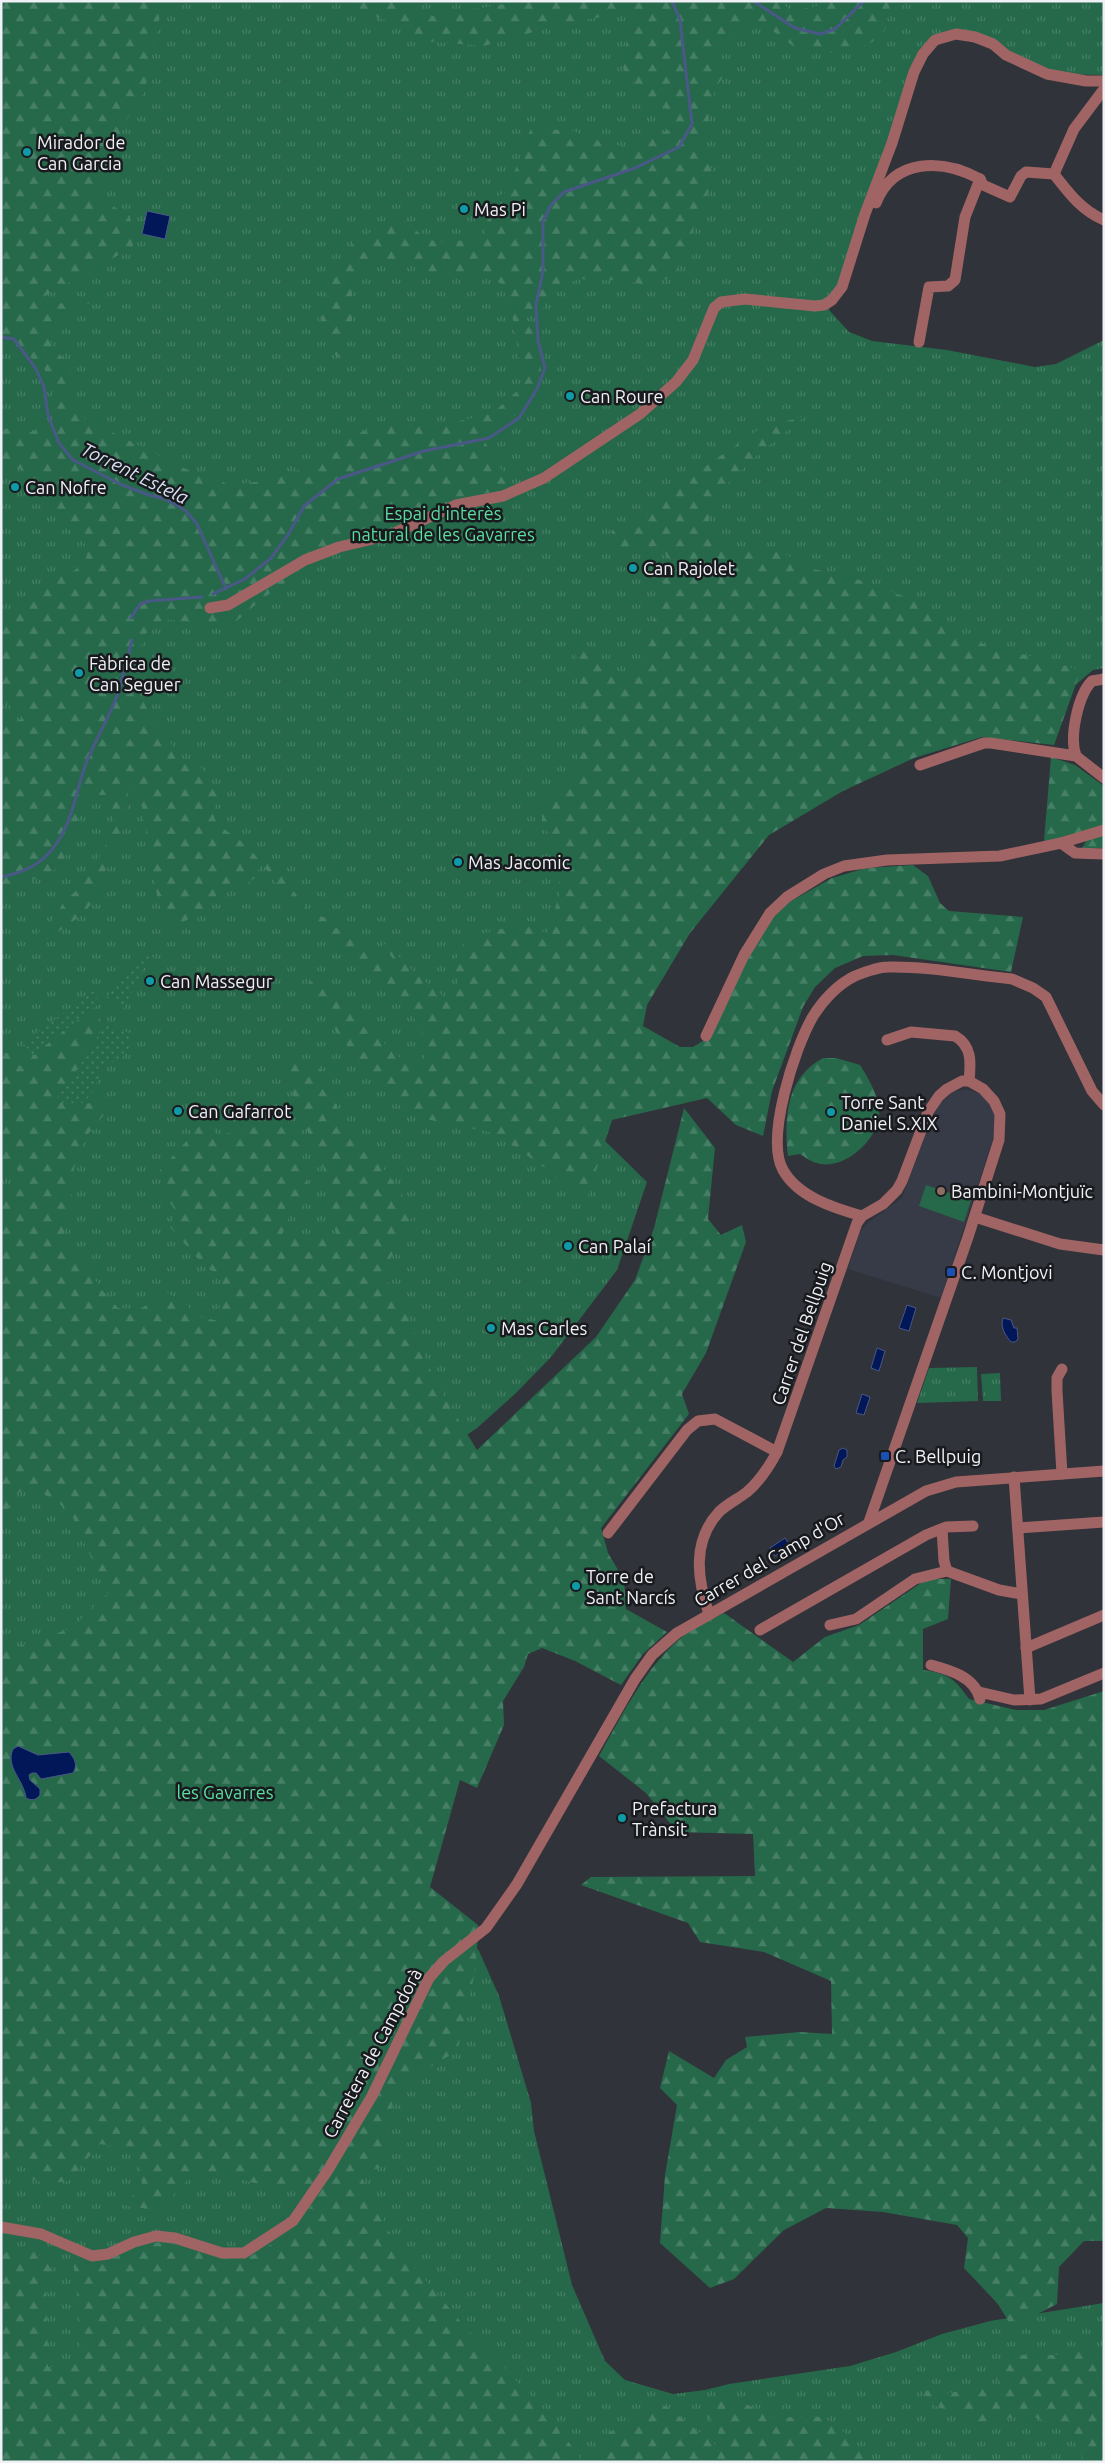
<svg xmlns="http://www.w3.org/2000/svg" width="1105" height="2463" viewBox="0 0 1105 2463" font-family="Ubuntu,sans-serif">
<style>
.built{fill:#363b47}
.grass{fill:url(#grass-tufts)}
.forest{fill:url(#forest-firs)}
.garden{fill:url(#garden-dots)}
.pitch{fill:#26694a}
.water{fill:#021757;stroke:#495887}
.lines{fill:none;stroke-linecap:round;stroke-linejoin:round}
.stream{stroke:#495887;stroke-width:3}
.minor{stroke:#a16465;stroke-width:11}
.culture-dot{fill:#0f9aa8;stroke:#191a1d;stroke-width:2}
.education-dot{fill:#8d6e63;stroke:#191a1d;stroke-width:2}
.transit-dot{fill:#1a4fb4;stroke:#191a1d;stroke-width:2}
.labels{text-anchor:middle;dominant-baseline:central;stroke-width:5;stroke-linejoin:round;paint-order:stroke}
.poi-label{font-size:18px;fill:#eff1f6;stroke:#191a1d;text-anchor:start}
.park-label{font-size:18px;fill:#5adfa1;stroke:#191a1d}
.street-label{font-size:18px;fill:#eff1f6;stroke:#191a1d}
.water-label{font-size:19px;font-style:italic;fill:#d7e2f6;stroke:#191a1d}
</style>
<defs>
<pattern id="grass-tufts" width="24" height="20" patternUnits="userSpaceOnUse" patternTransform="scale(1.25)"><rect width="24" height="20" fill="#26694a"/><path d="M3 7l-1-3M5 7V3M7 7l1-3M15 17l-1-3M17 17v-4M19 17l1-3" fill="none" stroke="#467f65"/></pattern>
<pattern id="forest-firs" width="22" height="20" patternUnits="userSpaceOnUse" patternTransform="scale(1.25)"><rect width="22" height="20" fill="#26694a"/><path d="M5 1l3.5 6h-7zM16 11l3.5 6h-7z" fill="#467f65"/></pattern>
<pattern id="garden-dots" width="8" height="8" patternUnits="userSpaceOnUse" patternTransform="scale(1.25)"><rect width="8" height="8" fill="#26694a"/><path d="M2 2h.1M6 6h.1" fill="none" stroke="#467f65" stroke-width="1.8" stroke-linecap="round"/></pattern>
</defs>
<rect width="100%" height="100%" fill="#303339"/>
<!-- built -->
<polygon class="built" points="966,1089 981,1094 991,1105 996,1118 995,1132 941,1298 848,1269 860,1232 865,1225 902,1198 932,1117 940,1104 953,1092"/>
<!-- grass -->
<g class="grass">
<polygon points="1,1 1104,1 1104,75 1047,74 992,40 931,38 888,141 829,310 849,332 872,341 947,350 1035,367 1056,364 1104,340 1104,668 1093,670 1073,687 997,731 873,770 756,842 663,927 604,1140 647,1182 617,1270 551,1357 516,1393 477,1428 458,1441 261,1674 479,1951 499,1996 531,2103 534,2131 572,2285 605,2361 625,2380 673,2394 705,2390 729,2384 850,2366 896,2352 942,2334 990,2321 1104,2303 1104,2462 1,2462"/>
<polygon points="977,1367 978,1401 917,1403 929,1368"/>
<polygon points="1000,1373 1001,1401 983,1401 981,1374"/>
</g>
<!-- forest -->
<g class="forest">
<path d="M1,1H166L161,10L145,90L126,121L95,196L130,216L133,247L45,296L48,304L91,302L43,331L73,373L69,390L78,415L186,469L213,476L230,486L274,479L329,459L349,437L390,421L443,425L493,413L518,390L522,377L514,323L502,284L483,275L441,276L394,259H378L365,266L359,276L352,293V336L337,358L321,325L328,281L343,253L362,235L409,220C426,252 455,241 484,236L492,199L507,192L531,128L573,131L599,141L627,147L671,129L677,114L644,98L623,68L627,38L636,11L561,24L484,46L424,41L399,26L338,1H396L433,16L521,1H780L792,12L836,1H891L885,30L874,41L857,49L840,53L801,52L761,22L737,27L714,46L715,56L723,77L716,87L700,151L715,174L675,276L647,285L618,280L578,279L551,291L543,309L515,323L532,326C535,338 542,355 541,367C540,396 507,428 482,437L512,487L462,499L391,531L305,556L303,570L262,599L233,624H199L164,619L144,635L132,680L153,720L169,737L175,755L184,762L197,761L221,798C201,822 227,829 242,842C249,847 255,855 261,862L265,853L306,908L323,917L388,968L397,964L383,945L386,943L414,972L446,999L458,987V976L452,967L453,962L462,951L463,944L470,937L505,928L515,922L548,933L560,892L556,838L542,828V801L575,773L581,736L575,636L592,658L637,680L669,560L661,546L643,547L619,554L616,542L611,532L619,524L635,530L694,474L761,428L805,416L757,455L718,493L704,535L733,549L779,551L813,569L848,576L914,600L933,611L938,624L980,643L1081,670L1054,745L982,737L914,758L843,791L769,835L690,933L647,1005L643,1026L680,1047H693L711,1036L742,969L769,922L784,905L832,878L866,868L913,865L928,876L940,903L949,911L1023,917L1011,972L893,955L863,956L835,968L815,987L803,1007L772,1091L763,1136L736,1125L707,1098L612,1120L586,1202L548,1170L494,1133L421,1118L392,1100L364,1069L305,988L318,974L375,1035L398,1056L404,1060L420,1061L424,1058C429,1042 423,1033 416,1020L348,951L322,930L308,924L261,863L256,877L247,884L216,896L198,915L171,927L164,920L157,896L142,807L133,789L128,790L126,817L122,832L91,904L83,914L37,947L19,968L24,946L54,918L65,900L81,887L104,849L114,822L112,804L107,795H91L83,800L67,854L50,875L1,888V823L6,819L1,815V728L26,717L1,699V615C9,610 19,610 26,605C34,599 38,588 47,582C56,576 69,575 78,568C107,544 58,517 41,508C42,481 29,464 1,468V428L32,432L52,420C57,375 46,357 1,347Z"/>
<polygon points="1051,757 1075,765 1104,786 1104,826 1054,840 1044,841"/>
<polygon points="1104,835 1104,848 1082,848 1087,840"/>
<path d="M87,1014L100,1018L101,1030L78,1069L57,1094L65,1104L99,1103L118,1097L89,1133L78,1152L73,1173L71,1211L61,1243L86,1266L102,1290L118,1308L140,1309L167,1293L185,1303L196,1316L218,1321L223,1276L206,1268L170,1227L175,1210L162,1191L160,1170L193,1134L201,1107L217,1136L280,1121L301,1148L311,1198L289,1217L279,1243L301,1234H336L328,1179L294,1099L282,1064L317,1061L342,1119L370,1149L415,1213L400,1234L384,1276L410,1321L436,1383L477,1450L596,1337L635,1280L654,1228L684,1108L715,1148L708,1219L721,1235L742,1225L746,1242L706,1353L682,1394L689,1414L601,1528L608,1553L624,1580L626,1609L667,1632L643,1654L621,1685L575,1661L542,1648L528,1654L524,1667L503,1701L504,1725L477,1788L460,1780L430,1887L478,1925C478,1968 468,2010 457,2051L395,2088L382,2167L360,2174L396,2245L466,2328L549,2415L583,2462H1V2254C29,2244 30,2247 52,2266L46,2287L48,2367H72L81,2355L79,2312L73,2260L76,2255L90,2260L143,2244L163,2242L232,2259L253,2255L282,2238L302,2222L322,2187L298,2183L281,2185L255,2183L226,2176L190,2177L159,2211L124,2205L142,2185L139,2150L100,2144L68,2181L46,2184L27,2177L23,2159L1,2157V1644L7,1650L72,1628L110,1591L94,1564L70,1511L30,1485L14,1496L1,1523V1197L17,1194L18,1167L7,1161L1,1165V1053H11L22,1069C39,1047 63,1028 87,1014Z"/>
<path d="M823,1058H836L860,1065C868,1078 878,1094 879,1110C882,1137 844,1172 817,1163C811,1162 805,1157 800,1154L788,1156C784,1117 786,1078 823,1058Z"/>
<path d="M927,1579H951L948,1619L923,1629V1670C949,1674 954,1678 969,1699L1016,1710H1044L1104,1691V2241H1084L1059,2267L1057,2304L1012,2327L998,2304L964,2268L968,2238L957,2225L883,2212L826,2208L784,2230L734,2279L710,2288L660,2243L665,2175L677,2105L660,2088L669,2051L714,2078L726,2060L747,2047L745,2037L800,2032L832,2034L831,1981L764,1952L700,1942L688,1923L581,1885L591,1877L755,1876L753,1834L677,1832L646,1793L599,1756C623,1714 645,1667 683,1636C695,1626 711,1620 724,1613L793,1662L825,1637L859,1625Z"/>
<polygon points="1104,2348 1104,2462 1083,2462 1075,2434 1030,2415 975,2423 932,2404 919,2387 938,2395 982,2387 994,2403 1001,2386 989,2363 1012,2355 1062,2355"/>
<polygon points="731,2397 775,2418 812,2416 825,2418 853,2439 867,2457 865,2462 601,2462 607,2434 649,2408 666,2406 716,2445 719,2429 707,2416 716,2404"/>
</g>
<!-- garden -->
<g class="garden">
<polygon points="148,952 154,959 144,968 124,1008 107,998 111,989"/>
<polygon points="93,991 100,1003 33,1055 23,1043"/>
<polygon points="105,1025 133,1034 130,1046 118,1063 106,1061 91,1095 82,1103 60,1103 57,1094 78,1069"/>
</g>
<!-- pitch -->
<polygon class="pitch" points="926,1185 971,1200 964,1222 919,1206"/>
<!-- water -->
<g class="water">
<polygon points="147,211 170,216 165,239 142,234"/>
<polygon points="907,1305 916,1308 909,1331 899,1328"/>
<path d="M1003,1318L1011,1320L1014,1328H1017L1018,1339L1015,1342H1011C1005,1335 1000,1327 1003,1318Z"/>
<polygon points="877,1348 885,1351 879,1371 871,1368"/>
<polygon points="862,1394 870,1397 864,1415 856,1413"/>
<polygon points="843,1448 847,1450 847,1457 843,1460 841,1467 836,1469 834,1466 839,1450"/>
<polygon points="785,1538 790,1546 775,1556 770,1548"/>
<path d="M18,1746L38,1755L69,1752C75,1759 78,1765 73,1773L41,1779L36,1773H32L29,1775L30,1780L40,1789V1795C36,1800 32,1801 26,1798C24,1780 5,1767 13,1749Z"/>
</g>
<g class="lines">
<!-- stream -->
<g class="stream">
<polyline points="753,1 795,28 820,34 835,29 864,1"/>
<polyline points="1,337 14,339 36,369 44,387 48,415 59,443 73,460 122,485 149,495 165,499 185,510 197,524 226,589"/>
<polyline points="213,594 245,579 271,558 288,535 304,506 338,479 424,451 489,438 519,418 537,389 545,368 538,341 536,304 543,271 543,221 551,205 564,192 635,168 679,147 692,124 680,20 672,1"/>
<polyline points="131,618 140,604 149,601 202,597"/>
<path d="M1,877C17,874 34,868 46,856C71,832 74,798 85,766C94,742 108,720 117,696C123,678 127,659 132,640"/>
</g>
<!-- minor -->
<g class="minor">
<polyline points="1054,174 1074,129 1104,89"/>
<path d="M1054,174C1069,193 1081,210 1104,220"/>
<polyline points="980,179 983,185 1010,197 1021,176 1026,172 1054,174"/>
<path d="M876,203C894,157 943,159 980,179"/>
<polyline points="919,342 929,287 948,286 955,280 965,217 980,179"/>
<polyline points="210,608 228,605 305,560 339,547 390,535 456,505 503,496 544,478 640,414 676,382 693,360 714,308 721,302 745,299 815,306 824,305 832,300 842,287 865,214 892,143 914,72 923,54 935,40 956,34 975,37 993,44 1006,55 1047,74 1086,81 1104,81"/>
<path d="M1076,756C1069,737 1078,695 1092,681L1104,679"/>
<polyline points="920,765 984,743 991,743 1076,756 1104,778"/>
<polyline points="1061,843 1075,853 1104,854"/>
<polyline points="706,1036 744,955 770,913 787,897 824,874 844,866 887,860 1000,856 1061,843 1104,830"/>
<path d="M887,1040L911,1032L955,1036C972,1046 971,1062 969,1081"/>
<path d="M862,1216C834,1208 798,1197 783,1170C765,1138 795,1048 812,1018C822,1001 838,984 855,976C865,972 878,967 888,967C928,966 972,975 1012,979L1033,988L1046,997L1092,1091L1104,1105"/>
<polyline points="975,1217 1060,1244 1104,1250"/>
<polyline points="1062,1369 1057,1378 1057,1391 1062,1474"/>
<polyline points="1014,1477 1030,1700"/>
<polyline points="1018,1528 1104,1522"/>
<polyline points="942,1529 944,1561 947,1571"/>
<polyline points="608,1533 687,1430 698,1421 715,1419 777,1452"/>
<path d="M709,1614C697,1579 692,1541 719,1512C727,1504 738,1499 747,1492C760,1481 769,1467 777,1452L857,1223L862,1216L883,1204L897,1190L902,1181L928,1112L939,1096L947,1089L962,1081H969L983,1089L994,1101L1000,1114L999,1140L968,1237L869,1522"/>
<polyline points="830,1625 856,1619 915,1579 947,1571 999,1590 1022,1594"/>
<polyline points="760,1630 926,1535 946,1527 973,1526"/>
<polyline points="1026,1648 1104,1615"/>
<path d="M931,1665C950,1670 975,1677 980,1699"/>
<polyline points="979,1692 1014,1700 1041,1699 1104,1673"/>
<polyline points="1,2227 41,2234 92,2256 108,2254 134,2242 156,2236 175,2238 222,2253 244,2253 293,2221 328,2170 372,2096 429,1978 444,1961 486,1928 517,1884 635,1679 652,1655 677,1633 926,1491 956,1482 1104,1471"/>
</g>
</g>
<!-- markers -->
<g class="culture-dot">
<circle cx="27" cy="152" r="5"/>
<circle cx="464" cy="209" r="5"/>
<circle cx="570" cy="396" r="5"/>
<circle cx="15" cy="487" r="5"/>
<circle cx="633" cy="568" r="5"/>
<circle cx="79" cy="673" r="5"/>
<circle cx="458" cy="862" r="5"/>
<circle cx="150" cy="981" r="5"/>
<circle cx="178" cy="1111" r="5"/>
<circle cx="831" cy="1112" r="5"/>
<circle cx="568" cy="1246" r="5"/>
<circle cx="491" cy="1328" r="5"/>
<circle cx="576" cy="1586" r="5"/>
<circle cx="622" cy="1818" r="5"/>
</g>
<circle class="education-dot" cx="941" cy="1191" r="5"/>
<g class="transit-dot">
<rect x="946" y="1267" width="10" height="10" rx="2.5"/>
<rect x="880" y="1451" width="10" height="10" rx="2.5"/>
</g>
<g class="labels">
<!-- poi labels -->
<g class="poi-label">
<text x="37" y="142">Mirador de<tspan x="37" dy="21">Can Garcia</tspan></text>
<text x="474" y="209">Mas Pi</text>
<text x="580" y="396">Can Roure</text>
<text x="25" y="487">Can Nofre</text>
<text x="643" y="568">Can Rajolet</text>
<text x="89" y="663">Fàbrica de<tspan x="89" dy="21">Can Seguer</tspan></text>
<text x="468" y="862">Mas Jacomic</text>
<text x="160" y="981">Can Massegur</text>
<text x="841" y="1102">Torre Sant<tspan x="841" dy="21">Daniel S.XIX</tspan></text>
<text x="188" y="1111">Can Gafarrot</text>
<text x="951" y="1191">Bambini-Montjuïc</text>
<text x="578" y="1246">Can Palaí</text>
<text x="961" y="1272">C. Montjovi</text>
<text x="501" y="1328">Mas Carles</text>
<text x="895" y="1456">C. Bellpuig</text>
<text x="586" y="1576">Torre de<tspan x="586" dy="21">Sant Narcís</tspan></text>
<text x="632" y="1808">Prefactura<tspan x="632" dy="21">Trànsit</tspan></text>
</g>
<!-- park labels -->
<g class="park-label">
<text x="443" y="513">Espai d'interès<tspan x="443" dy="21">natural de les Gavarres</tspan></text>
<text x="225" y="1792">les Gavarres</text>
</g>
<!-- street labels -->
<g class="street-label">
<text transform="translate(801 1333) rotate(-71)">Carrer del Bellpuig</text>
<text transform="translate(769 1559) rotate(-30)">Carrer del Camp d'Or</text>
<text transform="translate(372 2053) rotate(-62)">Carretera de Campdorà</text>
</g>
<!-- water labels -->
<g class="water-label">
<text transform="translate(135 473) rotate(26)">Torrent Estela</text>
</g>
</g>
<!-- border -->
<rect width="1105" height="2463" fill="none" stroke="#eff1f6" stroke-width="5"/>
</svg>
